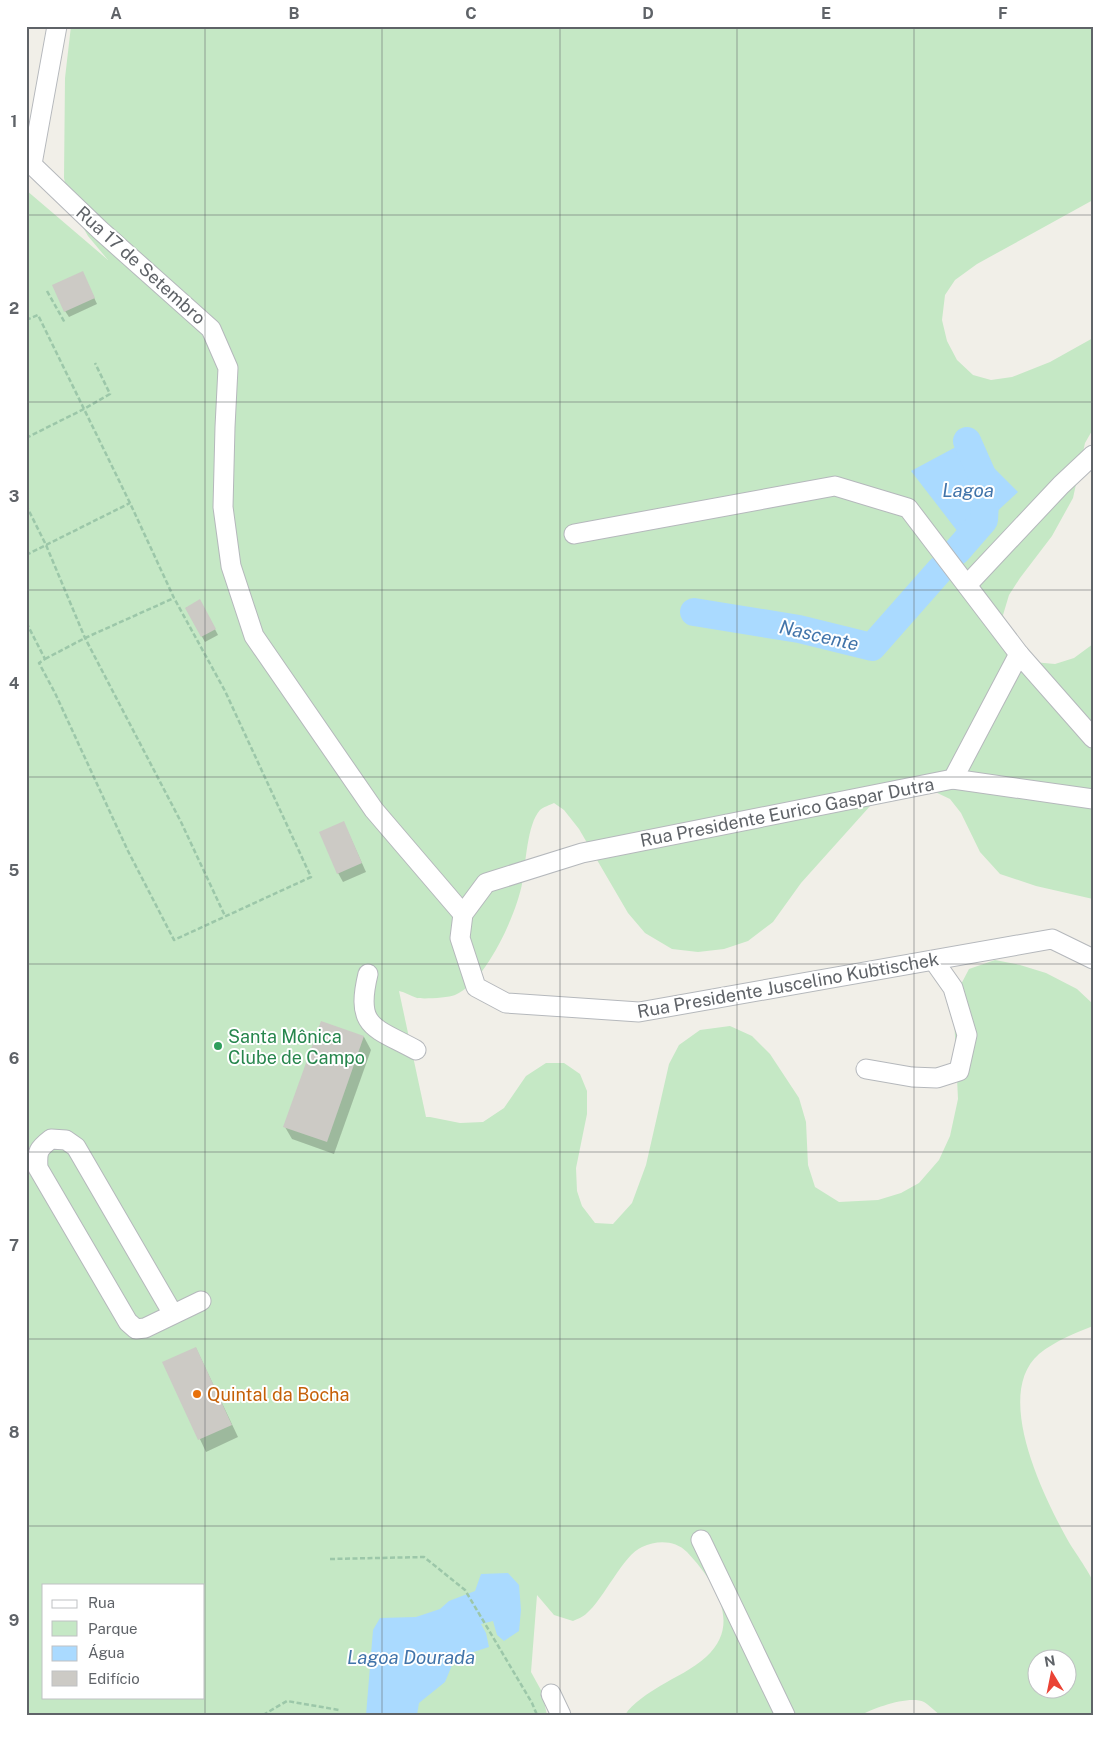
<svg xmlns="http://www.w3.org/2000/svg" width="1119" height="1741" viewBox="0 0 1119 1741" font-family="'Public Sans',sans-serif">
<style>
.green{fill:#c5e8c5;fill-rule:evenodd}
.water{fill:#aadaff}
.shadow{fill:#0003}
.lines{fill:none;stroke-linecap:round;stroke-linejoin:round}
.river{stroke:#aadaff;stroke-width:28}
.building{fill:#cccac5}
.minor-casing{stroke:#b5b8bc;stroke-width:21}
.path{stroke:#9cc7a9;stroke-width:2.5;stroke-dasharray:5 2.5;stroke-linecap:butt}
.minor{stroke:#fff;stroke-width:19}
.grid{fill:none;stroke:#5f6368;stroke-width:1;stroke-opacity:0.55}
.leisure-dot{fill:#2e9e5b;stroke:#fff;stroke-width:2}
.food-dot{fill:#e8710a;stroke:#fff;stroke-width:2}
.labels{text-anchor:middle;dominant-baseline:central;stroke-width:4;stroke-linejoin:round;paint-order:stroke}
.street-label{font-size:18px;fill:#5f6368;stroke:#fff}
.leisure-label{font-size:18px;fill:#27864d;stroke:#fff;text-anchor:start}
.food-label{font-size:18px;fill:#c56008;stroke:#fff;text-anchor:start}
.water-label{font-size:19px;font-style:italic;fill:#4174aa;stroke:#fff}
.neatline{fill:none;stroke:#5f6368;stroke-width:2}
.grid-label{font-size:16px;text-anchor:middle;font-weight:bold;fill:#5f6368}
</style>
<rect width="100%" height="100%" fill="#f1efe8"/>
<!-- green -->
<path class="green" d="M71,26H1093V200L977,264L955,280L945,295L942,320L947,341L957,360L973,375L991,380L1012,377L1050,362L1093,338V429L1085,443L1073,498L1052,536L1020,578L1009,595L1003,615L1007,639L1033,662L1055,664L1074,658L1093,644V899L1036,886L1000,874L980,852L961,813L950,799L931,790L871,805L801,883L773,922L748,941L724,949L698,952L672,949L645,933L628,913L579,829L564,810L554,803C550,805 543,807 540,810C527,824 526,864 522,884C516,915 486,982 455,995C448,998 423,999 417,998C411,996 405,992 399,991L426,1117H430L460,1123L483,1122L504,1108L526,1076L546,1063H564L580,1074L587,1091V1114L576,1168L577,1191L582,1206L595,1223L613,1224L632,1203L646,1165L669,1064L679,1045L700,1030L730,1026L752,1036L770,1054L799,1098L806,1122L808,1165L815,1187L839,1202L878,1200L901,1193L919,1183L939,1160L950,1136L958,1099L954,1016L957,992L969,969L995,960L1020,965L1046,973L1077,989L1093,1004V1326C1075,1333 1055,1341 1039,1354C993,1394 1043,1495 1066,1537C1071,1547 1091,1574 1093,1582C1095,1594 1093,1608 1093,1620C1093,1652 1093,1683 1093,1715H940C935,1711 929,1705 924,1702C909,1695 874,1708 861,1715H625C632,1703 649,1693 660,1686C675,1677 693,1669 706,1657C743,1624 714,1581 687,1552C675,1540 657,1540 642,1547C623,1555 604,1599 586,1614C583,1617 577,1619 573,1621L554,1615L537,1595L531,1672L542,1692L547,1715H26V190L108,260L88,236L69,203L64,178L65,78ZM44,1585H204V1697H44ZM1036,1658H1066V1688H1036Z"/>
<!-- water -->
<g class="water">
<polygon points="967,441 1018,492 965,541 911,471"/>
<polygon points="508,1573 519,1585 521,1610 519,1631 504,1641 497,1635 493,1621 481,1624 486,1633 489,1647 455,1658 445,1682 419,1703 417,1715 366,1715 373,1630 380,1618 416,1617 440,1609 449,1601 475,1591 481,1574"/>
</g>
<!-- shadow -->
<g class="shadow">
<polygon points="85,278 97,304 69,317 65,311"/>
<polygon points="200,601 218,635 205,642 186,608"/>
<polygon points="348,832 366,872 343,882 338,873"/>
<polygon points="321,1023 364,1037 371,1050 334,1154 292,1139 285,1127"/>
<polygon points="196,1348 238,1437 206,1452 164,1363"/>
</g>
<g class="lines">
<!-- river -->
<g class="river">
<polyline points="957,551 984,520 986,484 967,441"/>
<polyline points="694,612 799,629 872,647 940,570"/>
</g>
</g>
<!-- building -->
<g class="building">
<polygon points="83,271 95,298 64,312 52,285"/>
<polygon points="200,599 216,629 201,637 185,608"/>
<polygon points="344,821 362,863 337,874 319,832"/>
<polygon points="321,1021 364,1036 327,1142 283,1127"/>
<polygon points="196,1347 232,1425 198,1440 162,1362"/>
</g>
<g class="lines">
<!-- minor casing -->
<g class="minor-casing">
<g id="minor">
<polyline points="26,159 100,230 211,329 228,368 225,427 223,507 231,566 254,636 374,810 463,914"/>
<polyline points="32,164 57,26"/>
<polyline points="574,534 835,486 908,508 1019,654 1093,738"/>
<polyline points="967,585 1061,485 1093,455"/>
<polyline points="1019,654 953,779 582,853 486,883 463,914 460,938 476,987 506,1003 639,1012 1052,939 1093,959"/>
<polyline points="953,779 1093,799"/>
<path d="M368,974C355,1028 374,1027 416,1050"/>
<polyline points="866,1069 912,1077 937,1078 959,1071 967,1035 953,988 934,961"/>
<path d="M173,1314L76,1147L66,1140L51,1139C38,1149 37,1151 38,1168L128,1322L136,1329L145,1328L201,1301"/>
<polyline points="701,1540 785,1715"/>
<polyline points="551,1694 561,1715"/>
</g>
</g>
<!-- path -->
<g class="path">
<polyline points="47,291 65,323"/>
<polyline points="26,320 38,315 130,503 174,598 225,691 311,877 174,940 128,851 55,693 39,663 45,659 26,622"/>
<polyline points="26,438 84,409 110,394 95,363"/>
<polyline points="26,505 46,545 85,638 181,822 225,916"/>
<polyline points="26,555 130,503"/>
<polyline points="45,659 85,638 174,598"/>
<polyline points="330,1559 424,1557 465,1590 532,1703 537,1715"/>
<polyline points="263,1715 287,1701 339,1710"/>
</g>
<!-- minor -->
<use href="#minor" class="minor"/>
</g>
<!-- grid -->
<path class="grid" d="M205,26V1715M382,26V1715M560,26V1715M737,26V1715M914,26V1715M26,215H1093M26,402H1093M26,590H1093M26,777H1093M26,964H1093M26,1152H1093M26,1339H1093M26,1526H1093"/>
<!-- markers -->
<circle class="leisure-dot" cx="218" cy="1046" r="5"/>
<circle class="food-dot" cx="197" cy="1394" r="5"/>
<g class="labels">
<!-- street labels -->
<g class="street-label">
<text transform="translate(141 265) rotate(42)">Rua 17 de Setembro</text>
<text transform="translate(787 812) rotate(-11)">Rua Presidente Eurico Gaspar Dutra</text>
<text transform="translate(788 985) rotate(-10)">Rua Presidente Juscelino Kubtischek</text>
</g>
<!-- leisure labels -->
<g class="leisure-label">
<text x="228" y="1036">Santa Mônica<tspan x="228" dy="21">Clube de Campo</tspan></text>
</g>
<!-- food labels -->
<g class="food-label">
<text x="207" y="1394">Quintal da Bocha</text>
</g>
<!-- water labels -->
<g class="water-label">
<text x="968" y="490">Lagoa</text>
<text transform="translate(819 635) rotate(13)">Nascente</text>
<text x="411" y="1657">Lagoa Dourada</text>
</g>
</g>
<!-- border -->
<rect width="1119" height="1741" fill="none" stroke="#ffffff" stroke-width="55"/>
<!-- legend -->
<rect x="42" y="1584" width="162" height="115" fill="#ffffff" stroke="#bfc1c3"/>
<rect x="52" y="1600" width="25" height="8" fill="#ffffff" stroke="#bfc1c3"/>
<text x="88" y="1608" font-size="15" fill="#5f6368">Rua</text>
<rect x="52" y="1621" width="25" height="15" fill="#c5e8c5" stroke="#bfc1c3"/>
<text x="88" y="1634" font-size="15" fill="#5f6368">Parque</text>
<rect x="52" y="1646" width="25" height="15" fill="#aadaff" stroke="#bfc1c3"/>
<text x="88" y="1658" font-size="15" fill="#5f6368">Água</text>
<rect x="52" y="1671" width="25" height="15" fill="#cccac5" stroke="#bfc1c3"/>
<text x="88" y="1684" font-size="15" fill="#5f6368">Edifício</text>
<!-- north arrow -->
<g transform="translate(1052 1674) rotate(350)"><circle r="24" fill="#ffffff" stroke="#bfc1c3"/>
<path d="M0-4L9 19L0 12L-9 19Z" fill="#ea4335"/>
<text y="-8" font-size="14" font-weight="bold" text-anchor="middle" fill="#5f6368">N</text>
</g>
<rect x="28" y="28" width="1064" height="1686" class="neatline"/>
<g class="grid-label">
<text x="116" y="19">A</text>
<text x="294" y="19">B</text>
<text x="471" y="19">C</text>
<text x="648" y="19">D</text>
<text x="826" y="19">E</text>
<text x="1003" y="19">F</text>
<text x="14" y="127">1</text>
<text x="14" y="314">2</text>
<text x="14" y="502">3</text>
<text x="14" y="689">4</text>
<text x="14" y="876">5</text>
<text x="14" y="1064">6</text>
<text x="14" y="1251">7</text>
<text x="14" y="1438">8</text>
<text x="14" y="1626">9</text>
</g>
</svg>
